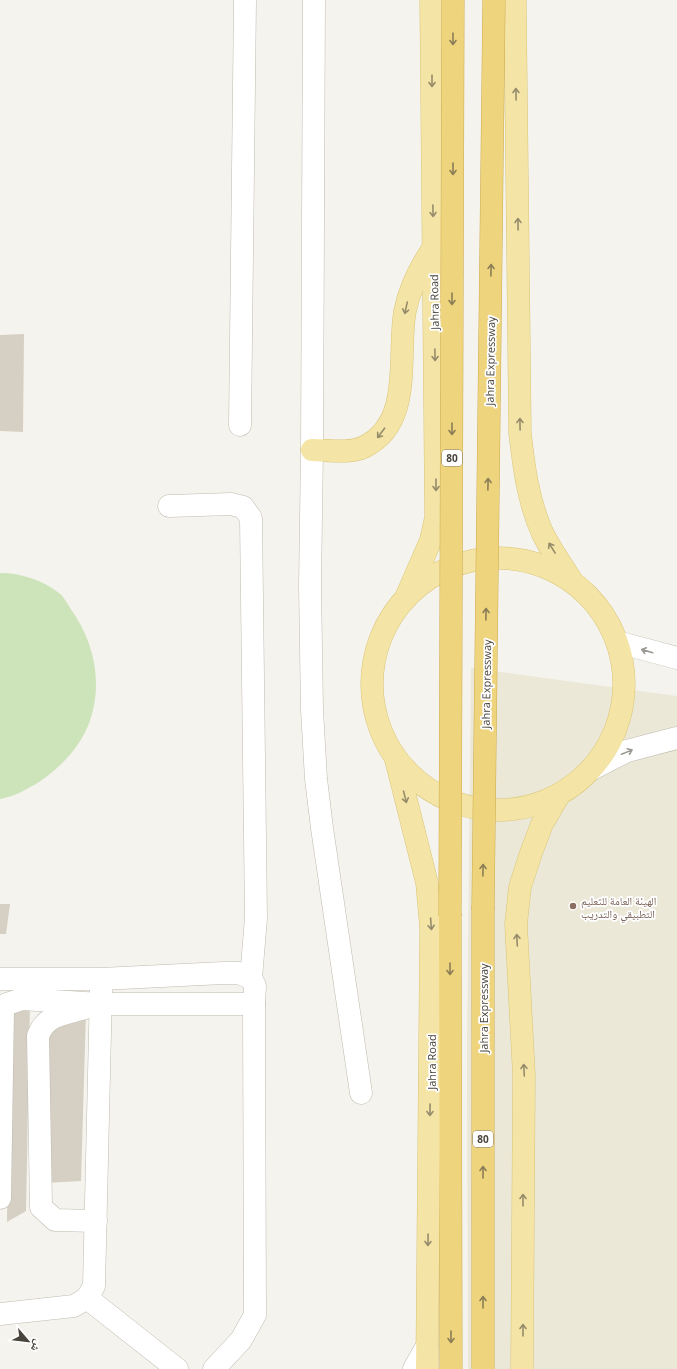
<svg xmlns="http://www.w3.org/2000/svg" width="677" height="1369" viewBox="0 0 677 1369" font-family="'Open Sans','Noto Naskh Arabic',sans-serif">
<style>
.education{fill:#ece8d8}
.grass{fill:#cde4ba}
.building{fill:#d5d0c3}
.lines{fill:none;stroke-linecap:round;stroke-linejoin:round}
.minor-casing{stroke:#bfbbb0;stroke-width:23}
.major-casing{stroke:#d8c477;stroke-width:23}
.highway-casing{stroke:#cdab4e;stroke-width:23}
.minor{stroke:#fff;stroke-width:22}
.major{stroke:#f4e5a6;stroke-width:22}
.highway{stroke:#efd47e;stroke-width:22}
.highway-bridge-casing{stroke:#cdab4e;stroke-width:23;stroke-linecap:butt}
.highway-bridge{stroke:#efd47e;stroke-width:22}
.oneway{stroke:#8b7e56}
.oneway2{stroke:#968c6b}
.oneway3{stroke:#9b9893}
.education-dot{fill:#8d6e63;stroke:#fff;stroke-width:1.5}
.labels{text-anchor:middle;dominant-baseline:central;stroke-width:3.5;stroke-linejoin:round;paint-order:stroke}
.shield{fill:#fff;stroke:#807c76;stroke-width:1}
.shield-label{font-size:10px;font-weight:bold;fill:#49443b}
.street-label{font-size:11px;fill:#49443b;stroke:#fff}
.education-label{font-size:11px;fill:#785e54;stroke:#fff;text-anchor:start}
</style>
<rect width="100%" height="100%" fill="#f5f3ed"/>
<!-- education -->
<polygon class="education" points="471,668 677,696 677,1369 468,1369 467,1050"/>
<!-- grass -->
<path class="grass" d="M0,573C21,573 43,580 59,593C64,597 67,603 70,608C95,642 104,686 88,726C78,749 60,768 39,782C26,790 15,796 0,799Z"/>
<!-- building -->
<g class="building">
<polygon points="24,334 23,432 0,431 0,335"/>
<polygon points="0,904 10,904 6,934 0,934"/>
<polygon points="30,1002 26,1211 7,1222 10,1009"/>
<polygon points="86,1011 81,1181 45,1183 47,1033"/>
</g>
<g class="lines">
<!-- minor casing -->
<g class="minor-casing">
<g id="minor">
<polyline points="314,0 312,450 310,586 312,710 316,779 322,828 361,1093"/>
<polyline points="240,425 245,0"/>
<polyline points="169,506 231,504 243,507 251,518 256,918 251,978"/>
<polyline points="617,642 677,658"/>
<polyline points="592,769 627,751 677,738"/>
<polyline points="0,979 101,979 223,973 239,973 251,978 255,986 254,1004 255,1315 241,1340 214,1369"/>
<path d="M85,1008C65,1014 46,1014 38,1036L41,1207L55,1220L96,1221"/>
<polyline points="0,1198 3,1010 7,1004 22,999 100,1004 254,1004"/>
<polyline points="87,1298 177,1369"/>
<polyline points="0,1314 74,1306 87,1298 94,1286 101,990"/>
<polyline points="414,1369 427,1346"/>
</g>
</g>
<!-- major casing -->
<g class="major-casing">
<g id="major">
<path d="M515,0L520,433C524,468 528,500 542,532C550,549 562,565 571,580"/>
<path d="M312,450C328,450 349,454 364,447C414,423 397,355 405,311C410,287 420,267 434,247"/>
<circle cx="498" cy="684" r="126"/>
<polyline points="407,595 431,540 436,517 431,0"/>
<polyline points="396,760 427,883 431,928 427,1369"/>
<polyline points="522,1369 524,1076 516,924 520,887 531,853 542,824 559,795"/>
</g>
</g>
<!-- highway casing -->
<g class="highway-casing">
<g id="highway">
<polyline points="450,916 451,1369"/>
<polyline points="483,1369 483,909"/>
</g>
</g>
<!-- minor -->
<use href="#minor" class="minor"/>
<!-- major -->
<use href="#major" class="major"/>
<!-- highway -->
<use href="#highway" class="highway"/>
<!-- highway-bridge casing -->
<g class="highway-bridge-casing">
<g id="highway-bridge">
<polyline points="483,909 494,0"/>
<polyline points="450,916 453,0"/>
</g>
</g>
<!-- highway-bridge -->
<use href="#highway-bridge" class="highway-bridge"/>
</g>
<!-- one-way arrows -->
<defs><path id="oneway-shaft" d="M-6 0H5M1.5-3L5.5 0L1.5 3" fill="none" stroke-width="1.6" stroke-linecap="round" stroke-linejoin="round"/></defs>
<g class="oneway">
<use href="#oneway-shaft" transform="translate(453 39) rotate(90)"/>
<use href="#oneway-shaft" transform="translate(453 169) rotate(90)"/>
<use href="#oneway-shaft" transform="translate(491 270) rotate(-89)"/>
<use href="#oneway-shaft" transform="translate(452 299) rotate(90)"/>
<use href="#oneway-shaft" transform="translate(452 429) rotate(90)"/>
<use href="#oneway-shaft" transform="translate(488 484) rotate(-89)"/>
<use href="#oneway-shaft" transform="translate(486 614) rotate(-89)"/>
<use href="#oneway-shaft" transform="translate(483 870) rotate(-89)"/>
<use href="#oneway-shaft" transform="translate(450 969) rotate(90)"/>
<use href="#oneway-shaft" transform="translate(483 1172) rotate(-90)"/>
<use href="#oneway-shaft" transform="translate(483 1302) rotate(-90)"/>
<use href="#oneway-shaft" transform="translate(451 1337) rotate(90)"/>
</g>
<g class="oneway2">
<use href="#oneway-shaft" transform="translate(432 81) rotate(90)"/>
<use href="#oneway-shaft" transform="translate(516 94) rotate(-91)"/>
<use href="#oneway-shaft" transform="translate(433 211) rotate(89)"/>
<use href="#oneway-shaft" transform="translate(518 224) rotate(-91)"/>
<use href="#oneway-shaft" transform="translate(406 308) rotate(102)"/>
<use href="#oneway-shaft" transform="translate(435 355) rotate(89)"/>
<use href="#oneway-shaft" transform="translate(520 424) rotate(-91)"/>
<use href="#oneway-shaft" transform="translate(381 433) rotate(127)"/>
<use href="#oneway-shaft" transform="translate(436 485) rotate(90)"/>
<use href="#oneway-shaft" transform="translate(552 548) rotate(-122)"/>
<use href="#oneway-shaft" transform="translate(405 797) rotate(76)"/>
<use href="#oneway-shaft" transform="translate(431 924) rotate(86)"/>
<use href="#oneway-shaft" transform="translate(517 940) rotate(-93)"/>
<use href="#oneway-shaft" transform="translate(524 1070) rotate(-93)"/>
<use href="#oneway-shaft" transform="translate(430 1110) rotate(91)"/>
<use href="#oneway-shaft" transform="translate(523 1200) rotate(-90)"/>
<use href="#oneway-shaft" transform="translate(428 1240) rotate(91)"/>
<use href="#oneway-shaft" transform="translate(523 1330) rotate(-90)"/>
</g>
<g class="oneway3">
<use href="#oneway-shaft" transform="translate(647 651) rotate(-164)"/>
<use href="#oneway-shaft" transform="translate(627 752) rotate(-22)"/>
</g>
<!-- markers -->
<circle class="education-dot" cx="573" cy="906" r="4"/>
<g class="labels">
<!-- shield labels -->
<g class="shield">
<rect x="442" y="450" width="20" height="16" rx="3"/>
<rect x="473" y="1131" width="20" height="16" rx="3"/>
</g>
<g class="shield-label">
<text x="452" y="458">80</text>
<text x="483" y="1139">80</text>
</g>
<!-- street labels -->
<g class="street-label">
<text transform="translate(434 302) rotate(-91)">Jahra Road</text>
<text transform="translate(490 361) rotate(-89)">Jahra Expressway</text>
<text transform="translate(486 684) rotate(-89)">Jahra Expressway</text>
<text transform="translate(483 1008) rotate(-90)">Jahra Expressway</text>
<text transform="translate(431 1062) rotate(-90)">Jahra Road</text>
</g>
<!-- education labels -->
<g class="education-label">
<text x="581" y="900">الهيئة العامة للتعليم<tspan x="581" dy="13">التطبيقي والتدريب</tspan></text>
</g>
</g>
<!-- north arrow -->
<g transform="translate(28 1341) rotate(118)" stroke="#ffffff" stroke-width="3" paint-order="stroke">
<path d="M0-3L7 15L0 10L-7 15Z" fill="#49443b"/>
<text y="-6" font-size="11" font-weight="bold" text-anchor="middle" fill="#49443b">ش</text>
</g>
</svg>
